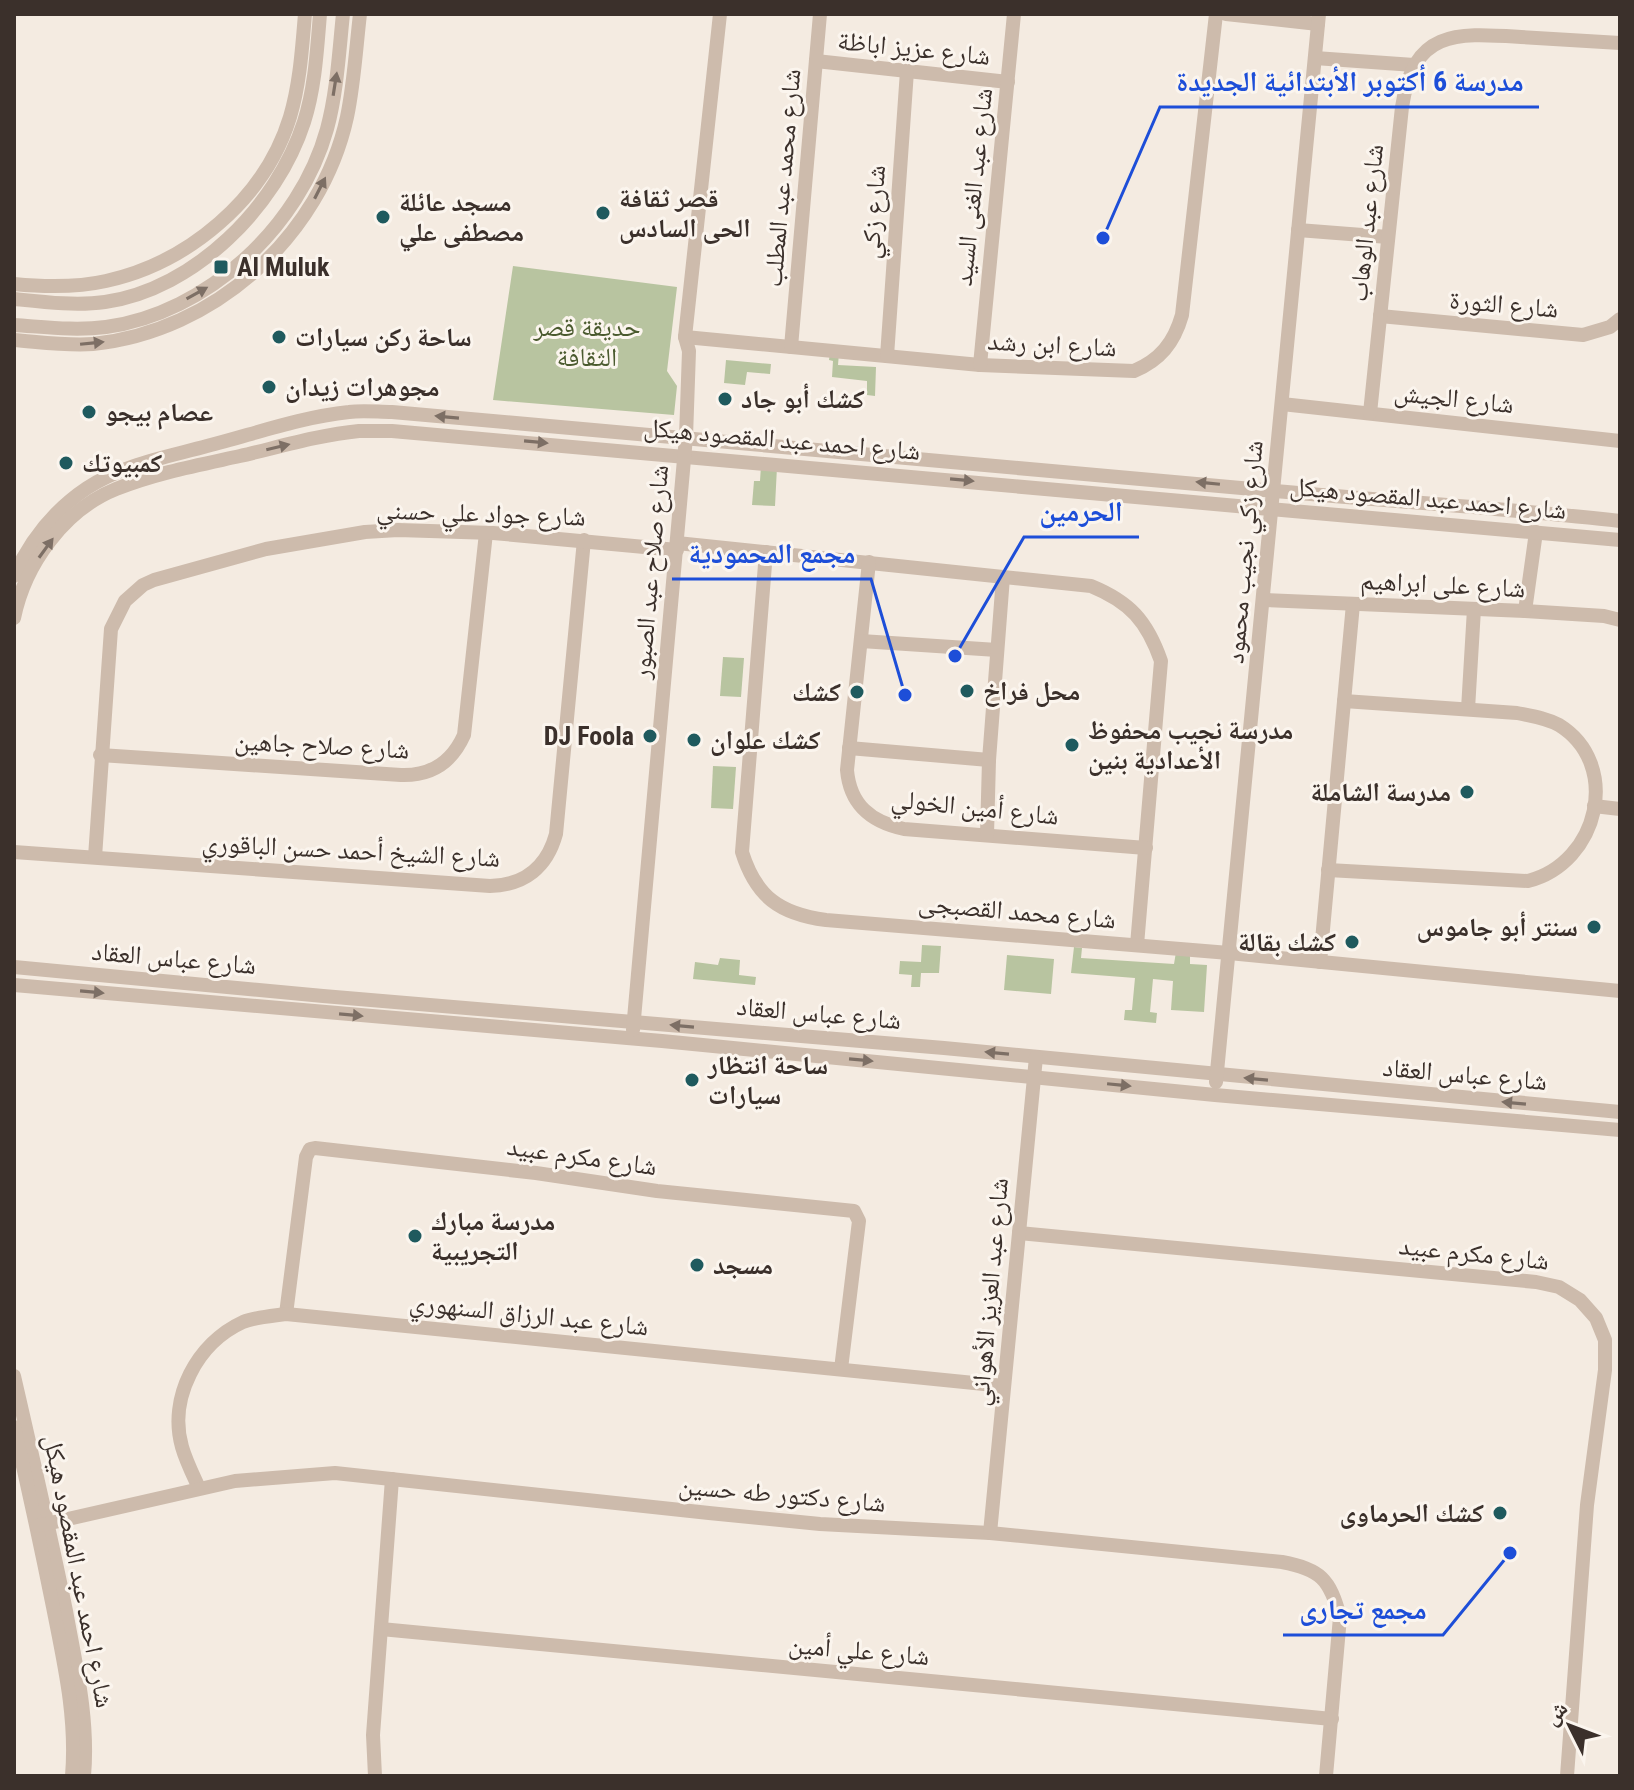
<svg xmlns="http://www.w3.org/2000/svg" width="1634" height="1790" viewBox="0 0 1634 1790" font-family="'Roboto Condensed','Noto Naskh Arabic',sans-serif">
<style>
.green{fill:#b8c4a0}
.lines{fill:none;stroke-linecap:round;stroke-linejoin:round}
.minor{stroke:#cdbbac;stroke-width:14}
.oneway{fill:#7d6f65}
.poi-dot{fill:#1f5a5e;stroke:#fbf5ee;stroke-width:3}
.labels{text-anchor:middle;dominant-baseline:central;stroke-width:6;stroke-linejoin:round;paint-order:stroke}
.street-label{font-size:26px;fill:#3b302b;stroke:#fbf5ee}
.poi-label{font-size:26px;font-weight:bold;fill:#3b302b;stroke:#fbf5ee;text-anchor:start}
.park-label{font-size:26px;fill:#4a5a2e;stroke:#fbf5ee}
.leader{fill:none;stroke:#1d4ed8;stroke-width:3}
.callout-dot{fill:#1d4ed8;stroke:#fbf5ee;stroke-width:3}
.callout-label{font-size:28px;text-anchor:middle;font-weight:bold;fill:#1d4ed8;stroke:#fbf5ee;stroke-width:6;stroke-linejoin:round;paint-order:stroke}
</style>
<rect width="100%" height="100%" fill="#f4ebe1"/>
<!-- green -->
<g class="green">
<polygon points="513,266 677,287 667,371 677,386 674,415 493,400"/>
<polygon points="830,353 839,353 838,365 876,367 875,396 867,395 867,381 832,377 833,361 829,360"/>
<polygon points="726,360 771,364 770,374 747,372 745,385 724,383"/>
<polygon points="761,466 777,467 775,506 752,505 754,481 760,481"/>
<polygon points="723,657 744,658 741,697 720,696"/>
<polygon points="713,766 736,767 733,809 711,808"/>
<polygon points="922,945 941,946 939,973 921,973 920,987 911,987 912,975 899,974 900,961 921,962"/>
<polygon points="1074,947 1082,948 1081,958 1174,964 1176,952 1190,953 1190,964 1207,965 1204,1012 1171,1010 1173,981 1153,979 1150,1012 1157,1013 1156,1023 1124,1020 1125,1010 1132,1010 1135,978 1071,973"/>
<polygon points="1007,955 1054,959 1051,994 1004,990"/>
<polygon points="720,958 740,960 739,975 756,977 755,985 693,979 695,962 718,965"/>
</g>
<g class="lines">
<!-- minor -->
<g class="minor">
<polyline points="1226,14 1318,24"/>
<polyline points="1315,58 1414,65"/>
<polyline points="816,61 1008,82"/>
<polyline points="1298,230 1388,237"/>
<path d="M14,284C45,287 75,288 106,281C188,263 265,199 290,117C300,83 302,49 305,14"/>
<path d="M14,299C43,302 76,306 105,302C195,289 277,206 304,122C315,88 317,50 320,14"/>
<polyline points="1380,316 1583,335 1610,327 1620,319"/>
<path d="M14,325C45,327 75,331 106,327C207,313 300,227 327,129C337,92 339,52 343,14"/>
<path d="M685,337L980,365L1134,371C1160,360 1174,343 1182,315L1216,14"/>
<path d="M14,340C40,342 67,346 93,344C214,332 321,236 347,117C354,84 356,48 360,14"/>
<polyline points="791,347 820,14"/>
<polyline points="887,356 907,71"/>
<polyline points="980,365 1014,14"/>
<polyline points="1282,404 1620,441"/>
<path d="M1370,413L1402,107C1414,29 1456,33 1521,37C1554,39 1587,41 1620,43"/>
<path d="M677,543L1091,586C1130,602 1147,621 1161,661L1137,945"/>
<path d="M766,552L742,852C756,897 780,914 826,920L1229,953L1620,991"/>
<path d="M869,562L847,770C850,805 871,822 904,829L1146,848"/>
<path d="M14,576C30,541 54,510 87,488C122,465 167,457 207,446C254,434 301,417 349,412C363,410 378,412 392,412C686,438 980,464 1274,491C1390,501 1505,508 1620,521"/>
<polyline points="1264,600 1525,611 1604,616 1620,620"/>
<polyline points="1525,611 1536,532"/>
<path d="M14,618C25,564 64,510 116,489C156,473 199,465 240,456C279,447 319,435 359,431H392L1620,540"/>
<polyline points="861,641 997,650"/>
<polyline points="1468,709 1474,609"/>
<polyline points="849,748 989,760"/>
<path d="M100,755L401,775C431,776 452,762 464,735L486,533"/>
<polyline points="1594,806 1620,809"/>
<polyline points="987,835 989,760 1003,577"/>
<path d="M14,852L490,886C525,885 547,867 556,834L584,540"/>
<polyline points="95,857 111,629 125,601 143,585 154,580 266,549 365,532 398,530 493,533 677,550"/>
<path d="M1328,870L1528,881C1599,863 1622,764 1559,725C1546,718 1532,716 1517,713L1344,701"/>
<polyline points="1320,962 1353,604"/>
<polyline points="14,967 323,996 944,1048 1620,1112"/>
<polyline points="14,985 662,1041 1215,1095 1620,1130"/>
<polyline points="633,1030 686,437 689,351 685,337 720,14"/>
<polyline points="1216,1082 1319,14"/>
<polyline points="1019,1233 1536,1282 1559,1287 1580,1300 1596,1318 1605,1340 1605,1370 1587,1505 1567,1776"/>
<polyline points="286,1314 306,1157 310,1149 315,1148 536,1173 657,1191 854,1211 859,1221 841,1369"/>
<path d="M14,1376C32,1454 50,1532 66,1611C76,1666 89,1720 84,1776"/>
<path d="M14,1427C28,1487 41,1547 53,1607C64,1663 77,1718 72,1776"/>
<path d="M199,1488C193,1475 186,1461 182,1447C168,1398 197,1343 243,1322C256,1317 272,1316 286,1314L1004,1386"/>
<path d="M37,1526L235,1481L335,1473L709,1513L820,1524L990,1533L1282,1562C1320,1569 1330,1579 1340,1617L1326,1776"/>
<polyline points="990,1533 1036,1057"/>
<polyline points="381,1629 1332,1719"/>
<polyline points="375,1776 373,1735 392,1479"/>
</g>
</g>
<!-- one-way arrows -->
<defs><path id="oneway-solid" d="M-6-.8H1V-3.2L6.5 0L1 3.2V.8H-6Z" transform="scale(2)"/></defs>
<g class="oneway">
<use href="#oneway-solid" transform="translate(335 84) rotate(-81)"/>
<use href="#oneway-solid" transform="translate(320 188) rotate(-63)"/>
<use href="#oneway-solid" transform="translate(197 293) rotate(-29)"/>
<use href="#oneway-solid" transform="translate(92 343) rotate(-6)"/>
<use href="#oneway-solid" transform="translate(447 417) rotate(-175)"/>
<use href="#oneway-solid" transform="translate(536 442) rotate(5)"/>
<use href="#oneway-solid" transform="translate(278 447) rotate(-13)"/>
<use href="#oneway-solid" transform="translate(962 480) rotate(5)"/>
<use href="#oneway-solid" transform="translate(1208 483) rotate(-174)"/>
<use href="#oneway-solid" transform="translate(46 548) rotate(-54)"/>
<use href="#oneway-solid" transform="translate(92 992) rotate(5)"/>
<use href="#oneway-solid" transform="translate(351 1015) rotate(5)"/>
<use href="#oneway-solid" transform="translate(682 1026) rotate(-175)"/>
<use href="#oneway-solid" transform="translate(997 1053) rotate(-175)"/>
<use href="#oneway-solid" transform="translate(861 1060) rotate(5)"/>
<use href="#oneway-solid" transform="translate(1256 1079) rotate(-175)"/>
<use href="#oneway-solid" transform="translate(1119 1085) rotate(6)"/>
<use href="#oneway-solid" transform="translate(1514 1103) rotate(-175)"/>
</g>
<!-- markers -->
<g class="poi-dot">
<circle cx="603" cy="213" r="8"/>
<circle cx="383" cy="217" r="8"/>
<rect x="213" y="259" width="16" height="16" rx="4"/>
<circle cx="279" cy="337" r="8"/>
<circle cx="269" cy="387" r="8"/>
<circle cx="725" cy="399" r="8"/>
<circle cx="89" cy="412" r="8"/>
<circle cx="66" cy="463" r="8"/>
<circle cx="967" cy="691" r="8"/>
<circle cx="857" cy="692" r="8"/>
<circle cx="650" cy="736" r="8"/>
<circle cx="694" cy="740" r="8"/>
<circle cx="1072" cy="745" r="8"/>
<circle cx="1467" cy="792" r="8"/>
<circle cx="1594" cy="927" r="8"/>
<circle cx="1352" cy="942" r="8"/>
<circle cx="692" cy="1080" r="8"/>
<circle cx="415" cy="1236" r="8"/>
<circle cx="697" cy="1265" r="8"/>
<circle cx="1500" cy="1513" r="8"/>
</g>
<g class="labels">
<!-- street labels -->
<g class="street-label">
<text transform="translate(914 48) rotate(6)">شارع عزيز اباظة</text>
<text transform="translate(782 178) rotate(-85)">شارع محمد عبد المطلب</text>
<text transform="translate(973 187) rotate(-84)">شارع عبد الغنى السيد</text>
<text transform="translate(873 212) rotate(-86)">شارع زكي</text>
<text transform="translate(1366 223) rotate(-84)">شارع عبد الوهاب</text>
<text transform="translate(1504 304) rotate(5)">شارع الثورة</text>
<text transform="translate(1052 344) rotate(3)">شارع ابن رشد</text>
<text transform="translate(1454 398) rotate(6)">شارع الجيش</text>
<text transform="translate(782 439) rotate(5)">شارع احمد عبد المقصود هيكل</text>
<text transform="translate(1428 498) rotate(5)">شارع احمد عبد المقصود هيكل</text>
<text transform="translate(481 513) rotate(2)">شارع جواد علي حسني</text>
<text transform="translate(1244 552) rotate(-85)">شارع زكي نجيب محمود</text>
<text transform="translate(650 572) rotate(-85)">شارع صلاح عبد الصبور</text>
<text transform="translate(1443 584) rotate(3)">شارع على ابراهيم</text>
<text transform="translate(322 745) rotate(3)">شارع صلاح جاهين</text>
<text transform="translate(975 807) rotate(6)">شارع أمين الخولي</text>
<text transform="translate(351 850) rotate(3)">شارع الشيخ أحمد حسن الباقوري</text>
<text transform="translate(1017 911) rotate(5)">شارع محمد القصبجى</text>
<text transform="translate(174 958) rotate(5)">شارع عباس العقاد</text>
<text transform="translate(819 1013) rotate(5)">شارع عباس العقاد</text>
<text transform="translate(1465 1074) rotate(5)">شارع عباس العقاد</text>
<text transform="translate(582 1156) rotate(8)">شارع مكرم عبيد</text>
<text transform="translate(1474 1253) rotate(6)">شارع مكرم عبيد</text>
<text transform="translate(989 1292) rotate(-85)">شارع عبد العزيز الأهواني</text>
<text transform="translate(529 1314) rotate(6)">شارع عبد الرزاق السنهوري</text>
<text transform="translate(782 1494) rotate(5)">شارع دكتور طه حسين</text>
<text transform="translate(79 1571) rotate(79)">شارع احمد عبد المقصود هيكل</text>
<text transform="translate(859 1650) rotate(5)">شارع علي أمين</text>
</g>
<!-- poi labels -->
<g class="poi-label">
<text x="619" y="198">قصر ثقافة<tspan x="619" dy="30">الحى السادس</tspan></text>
<text x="399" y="202">مسجد عائلة<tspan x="399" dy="30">مصطفى علي</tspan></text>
<text x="237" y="267">Al Muluk</text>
<text x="295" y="337">ساحة ركن سيارات</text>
<text x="285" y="387">مجوهرات زيدان</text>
<text x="741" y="399">كشك أبو جاد</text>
<text x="105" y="412">عصام بيجو</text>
<text x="82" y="463">كمبيوتك</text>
<text x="983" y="691">محل فراخ</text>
<text x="841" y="692" text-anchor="end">كشك</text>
<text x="1088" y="730">مدرسة نجيب محفوظ<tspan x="1088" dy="30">الأعدادية بنين</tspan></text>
<text x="634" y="736" text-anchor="end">DJ Foola</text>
<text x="710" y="740">كشك علوان</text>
<text x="1451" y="792" text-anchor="end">مدرسة الشاملة</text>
<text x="1578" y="927" text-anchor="end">سنتر أبو جاموس</text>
<text x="1336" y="942" text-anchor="end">كشك بقالة</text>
<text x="708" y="1065">ساحة انتظار<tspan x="708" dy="30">سيارات</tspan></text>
<text x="431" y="1221">مدرسة مبارك<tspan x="431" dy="30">التجريبية</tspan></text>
<text x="713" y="1265">مسجد</text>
<text x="1484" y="1513" text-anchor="end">كشك الحرماوى</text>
</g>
<!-- park labels -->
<g class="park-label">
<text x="587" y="327">حديقة قصر<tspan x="587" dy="30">الثقافة</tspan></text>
</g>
</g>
<!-- callouts -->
<path class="leader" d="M1103 238L1160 107H1539M955 656L1024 537H1139M905 695L871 579H672M1510 1553L1443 1635H1283"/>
<g class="callout-dot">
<circle cx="1103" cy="238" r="8"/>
<circle cx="955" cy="656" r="8"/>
<circle cx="905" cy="695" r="8"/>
<circle cx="1510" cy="1553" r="8"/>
</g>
<g class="callout-label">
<text x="1350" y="91">مدرسة 6 أكتوبر الأبتدائية الجديدة</text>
<text x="1081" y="521">الحرمين</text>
<text x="772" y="563">مجمع المحمودية</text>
<text x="1363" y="1619">مجمع تجارى</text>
</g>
<!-- border -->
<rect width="1634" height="1790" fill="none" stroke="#3b302b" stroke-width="32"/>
<!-- north arrow -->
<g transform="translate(1570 1726) rotate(312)" stroke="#fbf5ee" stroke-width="6" paint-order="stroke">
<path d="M0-6L14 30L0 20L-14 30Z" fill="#3b302b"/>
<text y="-12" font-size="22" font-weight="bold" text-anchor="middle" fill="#3b302b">ش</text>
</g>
</svg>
